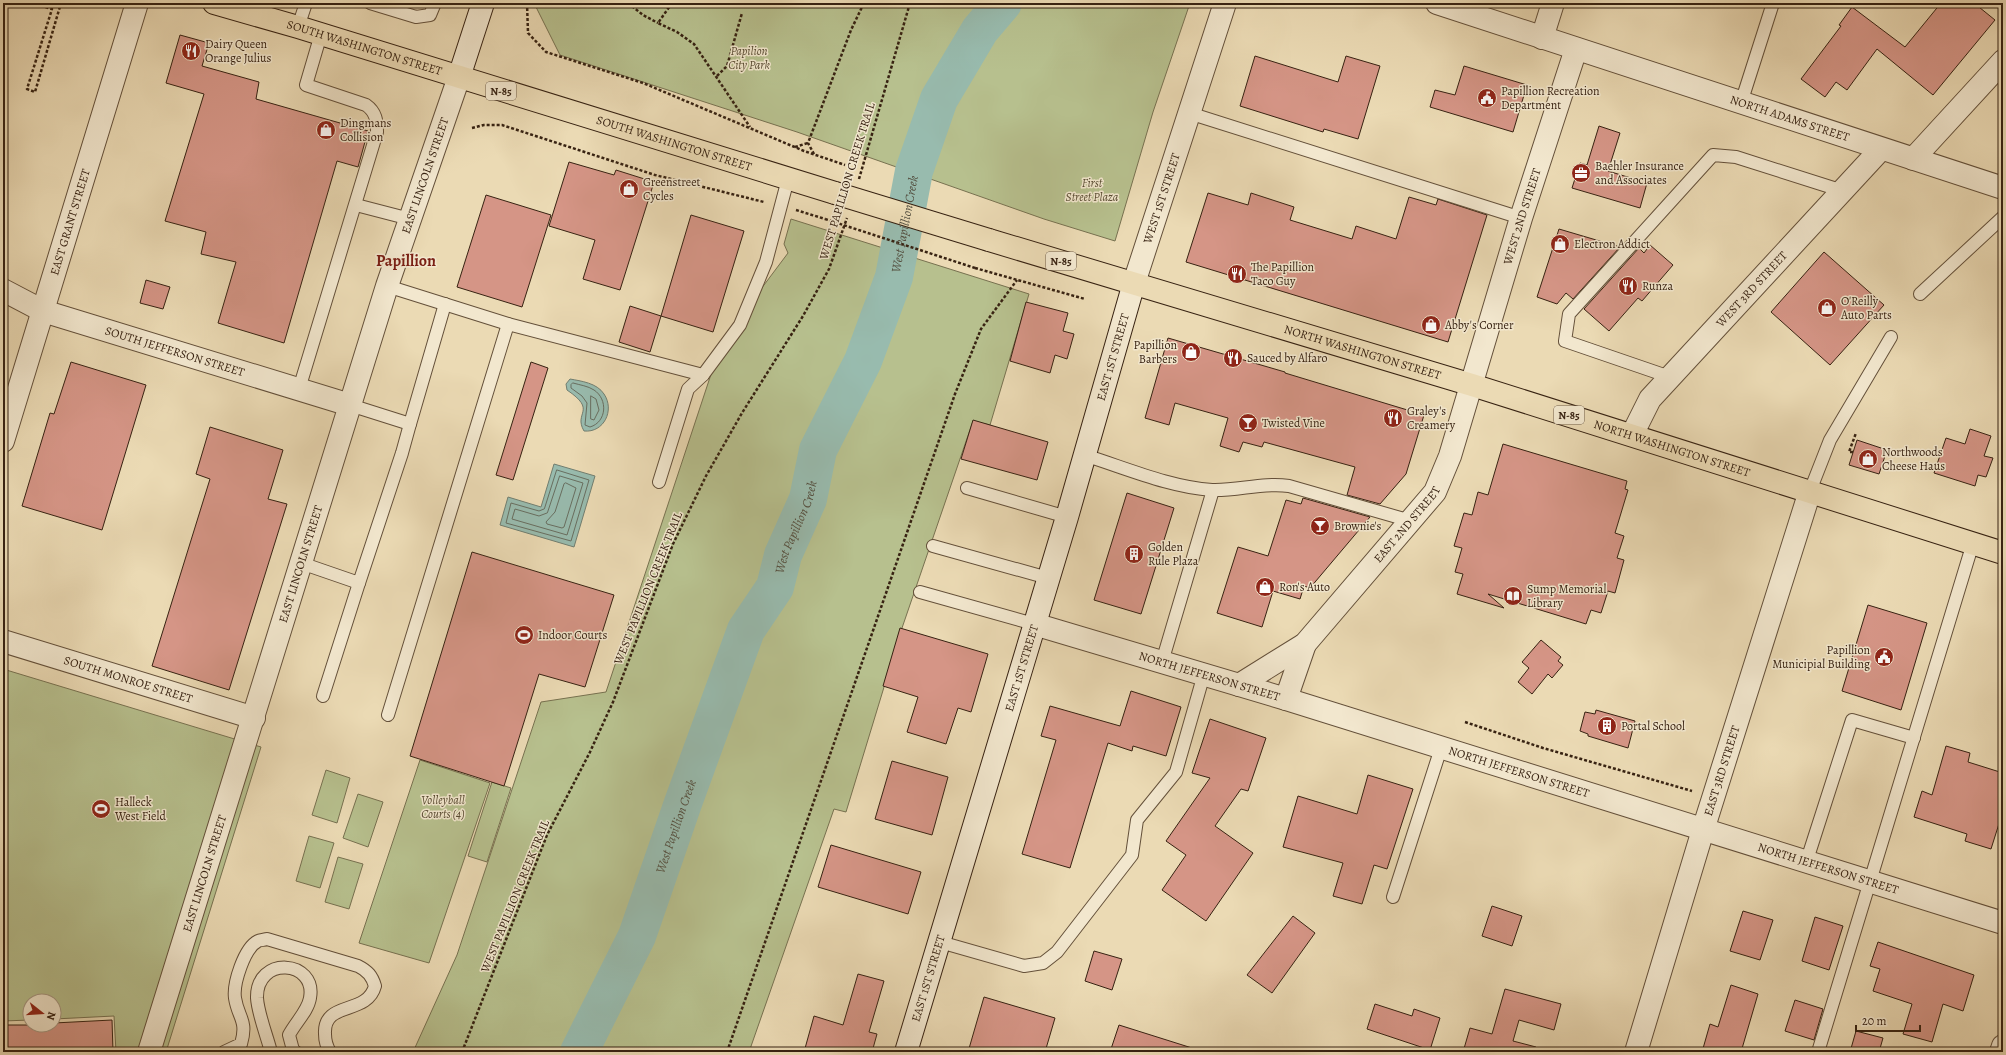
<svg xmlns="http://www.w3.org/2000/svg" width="2006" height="1055" viewBox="0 0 2006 1055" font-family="Alegreya,serif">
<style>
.green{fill:#b7c08e;stroke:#777150}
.water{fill:#98bbae;stroke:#717e70}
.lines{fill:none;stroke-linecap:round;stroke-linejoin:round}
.shore{stroke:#686e60;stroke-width:1}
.river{stroke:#98bbae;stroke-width:38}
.building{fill:#d59586;stroke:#372212}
.lane-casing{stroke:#64503a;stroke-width:14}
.street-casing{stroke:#64503a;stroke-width:24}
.secondary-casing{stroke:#372212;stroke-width:24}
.primary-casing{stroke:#372212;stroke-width:24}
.path{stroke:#372212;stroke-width:2.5;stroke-dasharray:3 2;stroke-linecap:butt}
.lane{stroke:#f2e7ce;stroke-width:12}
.street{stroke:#f2e7ce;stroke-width:22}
.secondary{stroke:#f2e7ce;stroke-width:22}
.primary{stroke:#ebdab4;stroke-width:22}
.primary-bridge-casing{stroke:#372212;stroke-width:24;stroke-linecap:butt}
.path-bridge{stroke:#372212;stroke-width:2.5;stroke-dasharray:3 2;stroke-linecap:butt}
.primary-bridge{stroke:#ebdab4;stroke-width:22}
.labels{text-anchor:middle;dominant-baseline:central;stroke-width:3;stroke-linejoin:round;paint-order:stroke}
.shield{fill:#f2e7ce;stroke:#6f5d4a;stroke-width:1}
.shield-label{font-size:11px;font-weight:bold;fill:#372212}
.poi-label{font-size:12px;fill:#372212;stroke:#f2e7ce;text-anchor:start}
.street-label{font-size:12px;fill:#372212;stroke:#f2e7ce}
.park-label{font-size:12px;font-style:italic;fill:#574a31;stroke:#f2e7ce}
.water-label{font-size:13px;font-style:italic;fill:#545041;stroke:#f2e7ce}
.district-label{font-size:16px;font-weight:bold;fill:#7a1f14;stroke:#f2e7ce}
</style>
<rect width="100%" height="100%" fill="#ebdab4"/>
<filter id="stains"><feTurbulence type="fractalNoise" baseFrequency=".005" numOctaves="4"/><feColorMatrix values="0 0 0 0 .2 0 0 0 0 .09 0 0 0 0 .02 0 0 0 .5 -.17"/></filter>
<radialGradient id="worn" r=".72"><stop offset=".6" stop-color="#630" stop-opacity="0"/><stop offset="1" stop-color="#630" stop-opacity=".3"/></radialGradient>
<!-- green -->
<g class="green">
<polygon points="534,3 1190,3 1153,112 1115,241 1044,219 797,132 560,55"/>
<polygon points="791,219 1029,294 990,425 973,421 902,628 846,812 834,809 749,1052 413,1052 457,955 541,702 606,692 722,341 788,253 784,244"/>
<polygon points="3,669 261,747 166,1052 116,1052 114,1016 54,1019 54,1001 30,1001 30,1020 3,1021"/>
<polygon points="420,760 490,783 429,963 359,943"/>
<polygon points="326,770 350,778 337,823 312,815"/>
<polygon points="492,782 511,788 487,862 468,856"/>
<polygon points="358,794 383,802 368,847 343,838"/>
<polygon points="309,836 334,843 320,888 296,881"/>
<polygon points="338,857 363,864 349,909 325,902"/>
</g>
<!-- water -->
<g class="water">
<path d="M570,379C581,381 597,383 604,394C615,410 604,433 584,431C573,412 598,411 567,390L566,384Z"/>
<polygon points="554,464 595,476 574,547 500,525 508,497 541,507"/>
</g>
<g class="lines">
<!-- shore -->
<g class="shore">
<path d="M573,383C580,385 588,386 594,390C608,399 607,422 590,427L585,425L587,403L582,396L571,388V385Z"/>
<polygon points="591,396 596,399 599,410 594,420 591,419"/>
<polygon points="557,470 589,480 571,541 506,523 511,503 539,511 544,509"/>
<polygon points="560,476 583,483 567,535 512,519 515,509 539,516 547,513"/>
<polygon points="566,483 576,488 564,527 562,528 547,524 546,522 555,512 564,484"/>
</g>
<!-- river -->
<path class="river" id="s1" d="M579,1052L637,936L683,803L746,630L775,587L783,555L808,499L818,450L863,361L894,277L914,171L939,99L980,30L1003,3"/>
</g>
<!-- building -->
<g class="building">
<polygon points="1941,3 1974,3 1995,20 1933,95 1877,49 1847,90 1836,82 1825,97 1801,79 1841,26 1839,25 1852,7 1905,47"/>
<polygon points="180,35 209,43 202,66 259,82 256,99 368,131 358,167 337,161 284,343 218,323 236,262 201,254 206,232 165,221 204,94 166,83"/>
<polygon points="1255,56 1338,82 1346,56 1380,66 1358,139 1324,129 1323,132 1240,106"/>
<polygon points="1464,66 1527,85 1513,132 1430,107 1435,90 1455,95"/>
<polygon points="1599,126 1620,133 1608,171 1647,183 1640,208 1572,188 1580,163 1587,165"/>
<polygon points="569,162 614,175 616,170 654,182 620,290 583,279 595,240 549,226"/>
<polygon points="1208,193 1248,205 1251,193 1294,207 1290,220 1352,239 1356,226 1396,239 1409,197 1436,205 1438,199 1487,215 1448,342 1186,262"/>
<polygon points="486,195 551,215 522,307 457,287"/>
<polygon points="691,215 744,231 713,332 661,316"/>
<polygon points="1559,229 1620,247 1573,299 1566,293 1557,304 1537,297"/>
<polygon points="1650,245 1673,265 1642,301 1638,298 1609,331 1584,309 1639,248 1644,253"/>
<polygon points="1824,252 1884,305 1830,365 1771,312"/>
<polygon points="146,280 170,287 163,309 140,303"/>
<polygon points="1026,302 1068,313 1063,331 1074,334 1067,359 1055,355 1050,373 1010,361"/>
<polygon points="630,306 661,316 650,352 619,342"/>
<polygon points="1168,338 1285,372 1285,373 1424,415 1406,474 1380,504 1347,495 1355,467 1264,442 1262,447 1243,442 1239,452 1220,446 1228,418 1175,403 1169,425 1145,418"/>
<polygon points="71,362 146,385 102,530 22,506 50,413 54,414"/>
<polygon points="531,362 548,368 513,480 496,475"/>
<polygon points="973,420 1048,442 1037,480 961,459"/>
<polygon points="210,427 283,450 268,499 287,504 229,690 152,666 210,479 196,474"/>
<polygon points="1970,429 1991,436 1984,456 1993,458 1986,477 1978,475 1975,486 1934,473 1946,438 1965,444"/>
<polygon points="1857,440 1887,450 1879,474 1849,465"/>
<polygon points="1503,444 1627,481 1625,489 1628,490 1615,533 1624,536 1617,558 1624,560 1615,593 1608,591 1601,613 1591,610 1586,624 1488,594 1504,608 1457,594 1463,574 1455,572 1462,548 1454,546 1464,513 1472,515 1478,492 1488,495"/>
<polygon points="1127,493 1174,508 1141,614 1094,600"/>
<polygon points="1303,498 1370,517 1310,588 1304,586 1300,599 1273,591 1262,627 1217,613 1238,547 1268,556 1286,500 1301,504"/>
<polygon points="472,552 614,595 585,687 539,674 504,786 410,756"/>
<polygon points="1868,605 1927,623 1901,710 1842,691"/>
<polygon points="900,628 988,654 971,712 958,708 946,744 907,732 918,697 883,686"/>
<polygon points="1541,640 1561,657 1558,661 1563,665 1552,678 1548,674 1532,694 1518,682 1529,668 1522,662"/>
<polygon points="1131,691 1181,707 1166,756 1133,746 1132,751 1108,743 1070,868 1022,854 1056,740 1041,736 1050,706 1120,726"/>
<polygon points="1596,710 1635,721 1628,748 1588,736 1588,734 1580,731 1585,712 1595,714"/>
<polygon points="1210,719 1266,738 1248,791 1241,789 1215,826 1253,853 1206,921 1162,890 1186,855 1166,841 1210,778 1192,773"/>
<polygon points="1946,746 1970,753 1968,762 2003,773 2003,811 1991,849 1965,841 1967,834 1914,817 1922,791 1932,795"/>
<polygon points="892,761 948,777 932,835 875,819"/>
<polygon points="1368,775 1413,789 1387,869 1374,865 1362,904 1333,896 1343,863 1283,847 1298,796 1357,814"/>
<polygon points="831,845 921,872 908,914 818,887"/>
<polygon points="1492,906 1522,916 1512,946 1482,936"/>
<polygon points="1743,911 1773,920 1760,960 1730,951"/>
<polygon points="1293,916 1315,933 1272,993 1247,975"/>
<polygon points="1815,917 1843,926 1829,970 1802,961"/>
<polygon points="1878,942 1974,975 1963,1011 1943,1004 1932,1042 1903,1034 1912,1004 1873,991 1880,969 1870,966"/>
<polygon points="1094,951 1122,959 1112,990 1085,981"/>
<polygon points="858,974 884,981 869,1032 877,1034 872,1052 804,1052 814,1016 843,1025"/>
<polygon points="1731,985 1758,994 1741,1052 1702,1052 1710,1024 1718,1027"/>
<polygon points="1505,989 1561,1004 1554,1030 1519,1020 1513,1041 1536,1047 1535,1052 1463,1052 1470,1028 1492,1034"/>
<polygon points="984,997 1055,1018 1045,1052 968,1052"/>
<polygon points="1795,1000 1823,1009 1814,1040 1785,1031"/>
<polygon points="1375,1004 1412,1016 1414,1009 1440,1018 1430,1050 1367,1029"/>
<polygon points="112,1020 113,1052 3,1052 3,1025 54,1025 54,1023"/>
<polygon points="1119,1025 1192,1048 1192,1052 1110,1052"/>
<polygon points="1856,1031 1883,1038 1879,1052 1850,1052"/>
</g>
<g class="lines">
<!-- lane casing -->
<g class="lane-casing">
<g id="lane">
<polyline points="370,3 416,17 430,15 435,3"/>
<polyline points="298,27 306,3"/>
<polyline points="1741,103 1773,3"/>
<polyline points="1189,113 1521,218"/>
<polyline points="356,205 410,219"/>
<polyline points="387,286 508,324 703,375"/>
<polyline points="1920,294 2003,217"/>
<polyline points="1670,377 1565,341 1569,314 1713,155 1736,157 1843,191"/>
<path d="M299,389L377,132C377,121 376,112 366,105L306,85L321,34"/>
<polyline points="350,405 410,424 445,304"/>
<path d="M1084,455C1126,468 1169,487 1212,490C1238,491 1263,482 1289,486L1411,521"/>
<polyline points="659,482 688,389 703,375 740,325 766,262 788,179"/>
<polyline points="967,488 1067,517"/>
<polyline points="1810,491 1830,440 1891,337"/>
<polyline points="933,546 1048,578"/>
<polyline points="301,563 359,583 402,453 410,424"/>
<polyline points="920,592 1034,624"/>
<polyline points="1162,662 1213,490"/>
<polyline points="323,696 359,583"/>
<polyline points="388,715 508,324"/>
<polyline points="1806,863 1852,720 1914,738"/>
<polyline points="1393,897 1441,748"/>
<polyline points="940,942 1024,966 1043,963 1057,952 1132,855 1137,820 1176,772 1204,674"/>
<path d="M224,1052L241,1044C248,1020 238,1018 235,998C233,984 244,948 258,941C260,940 264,940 267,939L358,966C368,971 372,976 375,986C367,1016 323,1000 325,1034C325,1040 327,1047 330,1052"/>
<path d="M271,1052C267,1036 258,1014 257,998C256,955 317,960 310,998C308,1011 295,1023 289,1035L293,1050L296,1052"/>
<polyline points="1818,1052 1973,543"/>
</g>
</g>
<!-- street casing -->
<g class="street-casing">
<g id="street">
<path id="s2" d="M1437,3L2003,188"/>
<polyline points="1542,38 1553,3"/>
<polyline points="1913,159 2003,61"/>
<path id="s3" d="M1134,283L1225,3"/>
<path id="s4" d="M3,290L43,311L350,405"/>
<path id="s5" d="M1632,435L1650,399L1881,149"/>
<path id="s6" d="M3,441L137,3"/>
<path id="s7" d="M1034,624L1286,699L2003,923"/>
<path id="s8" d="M3,641L254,718"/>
<path id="s9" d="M1239,685L1305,644L1435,492L1450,456L1521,218L1576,49"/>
<polyline points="1286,699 1305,644"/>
<path id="s10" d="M149,1052L387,286L459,77"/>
<path id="s11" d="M1636,1052L1703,830L1810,491"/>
<polyline points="2001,1052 2003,1046"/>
</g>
</g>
<!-- secondary casing -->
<g class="secondary-casing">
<g id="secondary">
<polyline points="459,77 483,3"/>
<path id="s12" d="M906,1052L1067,517L1134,283"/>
</g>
</g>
<!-- primary casing -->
<g class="primary-casing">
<g id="primary">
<path id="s13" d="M214,3L298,27L835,193"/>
<path id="s14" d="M989,240L1472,385L2003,553"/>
</g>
</g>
<!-- path -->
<g class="path">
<polyline points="31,3 52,9 27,89 35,92 61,3"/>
<polyline points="527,3 528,33 546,52 643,83 804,151 845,165"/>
<polyline points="628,3 643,15 658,23"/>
<polyline points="672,3 658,23 677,32 694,44 750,127"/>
<polyline points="717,76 727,66 742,13"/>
<polyline points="472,128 484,125 502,125 655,175 764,202"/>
<polyline points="795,147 808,143"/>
<polyline points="814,154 808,143 851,30 864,3"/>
<polyline points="859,179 910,3"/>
<polyline points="796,210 825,219"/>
<polyline points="975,268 1085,299"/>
<polyline points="1853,452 1849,452 1856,433"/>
<polyline points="1465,722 1543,748 1692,791"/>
<polyline points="462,1052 547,835 590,752 613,702 673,544 706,476 742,413 803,316 829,269 847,218"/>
<polyline points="727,1052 955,394 981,329 1017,280"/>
</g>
<!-- lane -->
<use href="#lane" class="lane"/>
<!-- street -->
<use href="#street" class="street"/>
<!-- secondary -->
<use href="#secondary" class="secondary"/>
<!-- primary -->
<use href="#primary" class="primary"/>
<!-- primary-bridge casing -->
<g class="primary-bridge-casing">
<polyline id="primary-bridge" points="835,193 989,240"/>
</g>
<!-- path-bridge -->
<polyline class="path-bridge" points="825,219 975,268"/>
<!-- primary-bridge -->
<use href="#primary-bridge" class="primary-bridge"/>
</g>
<!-- icons -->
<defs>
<g id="restaurant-disc" transform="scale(1)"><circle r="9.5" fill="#8f2418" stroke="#f2e7ce"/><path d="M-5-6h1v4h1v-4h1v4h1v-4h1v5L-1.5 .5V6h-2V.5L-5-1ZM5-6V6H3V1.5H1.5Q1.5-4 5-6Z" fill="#fff"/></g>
<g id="civic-disc" transform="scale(1)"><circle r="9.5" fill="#8f2418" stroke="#f2e7ce"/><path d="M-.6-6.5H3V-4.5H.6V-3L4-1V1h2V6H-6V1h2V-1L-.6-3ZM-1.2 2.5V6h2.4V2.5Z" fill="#fff"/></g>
<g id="shop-disc" transform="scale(1)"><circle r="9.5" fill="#8f2418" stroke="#f2e7ce"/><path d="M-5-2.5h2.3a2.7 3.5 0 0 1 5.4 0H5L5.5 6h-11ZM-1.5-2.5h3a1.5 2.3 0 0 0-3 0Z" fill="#fff"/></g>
<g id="office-disc" transform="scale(1)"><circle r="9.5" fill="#8f2418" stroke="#f2e7ce"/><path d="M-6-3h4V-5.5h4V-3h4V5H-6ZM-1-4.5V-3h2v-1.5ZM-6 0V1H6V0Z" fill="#fff"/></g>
<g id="bar-disc" transform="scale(1)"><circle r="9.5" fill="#8f2418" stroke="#f2e7ce"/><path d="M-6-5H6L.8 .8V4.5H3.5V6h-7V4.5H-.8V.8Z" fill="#fff"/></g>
<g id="building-disc" transform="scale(1)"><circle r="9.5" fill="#8f2418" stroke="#f2e7ce"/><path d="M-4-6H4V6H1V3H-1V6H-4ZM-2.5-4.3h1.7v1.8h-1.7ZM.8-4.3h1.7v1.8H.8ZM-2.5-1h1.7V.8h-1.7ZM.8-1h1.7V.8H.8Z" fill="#fff"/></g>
<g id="library-disc" transform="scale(1)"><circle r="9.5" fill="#8f2418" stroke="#f2e7ce"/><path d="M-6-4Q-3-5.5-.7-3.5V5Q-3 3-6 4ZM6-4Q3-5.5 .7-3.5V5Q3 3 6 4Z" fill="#fff"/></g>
<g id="stadium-disc" transform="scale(1)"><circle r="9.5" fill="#8f2418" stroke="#f2e7ce"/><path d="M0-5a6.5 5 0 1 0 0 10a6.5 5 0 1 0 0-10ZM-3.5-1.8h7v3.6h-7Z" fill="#fff"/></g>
</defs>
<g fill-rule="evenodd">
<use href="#restaurant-disc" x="191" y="51"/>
<use href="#civic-disc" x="1487" y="98"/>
<use href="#shop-disc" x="326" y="130"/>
<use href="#office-disc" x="1581" y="173"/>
<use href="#shop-disc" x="629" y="189"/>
<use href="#shop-disc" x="1560" y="244"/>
<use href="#restaurant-disc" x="1237" y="274"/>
<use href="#restaurant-disc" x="1628" y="286"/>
<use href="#shop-disc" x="1827" y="308"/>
<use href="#shop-disc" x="1431" y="325"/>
<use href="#shop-disc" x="1191" y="352"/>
<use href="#restaurant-disc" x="1233" y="358"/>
<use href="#restaurant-disc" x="1393" y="418"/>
<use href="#bar-disc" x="1248" y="423"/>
<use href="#shop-disc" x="1868" y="459"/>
<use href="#bar-disc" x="1320" y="526"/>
<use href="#building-disc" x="1134" y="554"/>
<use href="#shop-disc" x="1265" y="587"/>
<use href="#library-disc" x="1513" y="596"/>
<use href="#stadium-disc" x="524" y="635"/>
<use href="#civic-disc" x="1884" y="657"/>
<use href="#building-disc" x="1607" y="726"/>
<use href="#stadium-disc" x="101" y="809"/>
</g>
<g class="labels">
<!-- shield labels -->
<g class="shield">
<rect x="486" y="82" width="30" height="18" rx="3"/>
<rect x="1046" y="252" width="30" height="18" rx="3"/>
<rect x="1554" y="406" width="30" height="18" rx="3"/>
</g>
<g class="shield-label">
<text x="501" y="91">N-85</text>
<text x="1061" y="261">N-85</text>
<text x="1569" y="415">N-85</text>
</g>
<!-- poi labels -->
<g class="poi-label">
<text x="205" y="44">Dairy Queen<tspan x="205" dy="14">Orange Julius</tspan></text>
<text x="1501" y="91">Papillion Recreation<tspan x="1501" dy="14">Department</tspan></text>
<text x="340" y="123">Dingmans<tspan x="340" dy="14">Collision</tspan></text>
<text x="1595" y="166">Baehler Insurance<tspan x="1595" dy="14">and Associates</tspan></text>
<text x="643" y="182">Greenstreet<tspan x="643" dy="14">Cycles</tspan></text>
<text x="1574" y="244">Electron Addict</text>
<text x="1251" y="267">The Papillion<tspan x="1251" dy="14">Taco Guy</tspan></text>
<text x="1642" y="286">Runza</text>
<text x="1841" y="301">O'Reilly<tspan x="1841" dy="14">Auto Parts</tspan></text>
<text x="1445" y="325">Abby's Corner</text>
<text x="1177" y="345" text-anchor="end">Papillion<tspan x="1177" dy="14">Barbers</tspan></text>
<text x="1247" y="358">Sauced by Alfaro</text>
<text x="1407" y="411">Graley's<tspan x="1407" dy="14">Creamery</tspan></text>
<text x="1262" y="423">Twisted Vine</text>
<text x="1882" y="452">Northwoods<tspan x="1882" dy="14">Cheese Haus</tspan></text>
<text x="1334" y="526">Brownie's</text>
<text x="1148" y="547">Golden<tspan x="1148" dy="14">Rule Plaza</tspan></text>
<text x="1279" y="587">Ron's Auto</text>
<text x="1527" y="589">Sump Memorial<tspan x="1527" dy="14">Library</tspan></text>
<text x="538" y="635">Indoor Courts</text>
<text x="1870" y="650" text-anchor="end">Papillion<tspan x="1870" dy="14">Municipial Building</tspan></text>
<text x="1621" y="726">Portal School</text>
<text x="115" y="802">Halleck<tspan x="115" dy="14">West Field</tspan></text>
</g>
<!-- street labels -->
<g class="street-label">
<text stroke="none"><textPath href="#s13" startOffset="157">SOUTH WASHINGTON STREET</textPath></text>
<text stroke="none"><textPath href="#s2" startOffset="371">NORTH ADAMS STREET</textPath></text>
<text stroke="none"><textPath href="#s13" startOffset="481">SOUTH WASHINGTON STREET</textPath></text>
<text stroke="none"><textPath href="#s10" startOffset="919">EAST LINCOLN STREET</textPath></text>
<text transform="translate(847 181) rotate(-73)">WEST PAPILLION CREEK TRAIL</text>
<text stroke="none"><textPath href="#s3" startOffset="89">WEST 1ST STREET</textPath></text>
<text stroke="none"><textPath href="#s9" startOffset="567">WEST 2ND STREET</textPath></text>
<text stroke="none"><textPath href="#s6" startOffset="229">EAST GRANT STREET</textPath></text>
<text stroke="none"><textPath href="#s5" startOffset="190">WEST 3RD STREET</textPath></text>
<text stroke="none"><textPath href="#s4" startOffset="183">SOUTH JEFFERSON STREET</textPath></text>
<text stroke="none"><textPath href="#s14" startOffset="390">NORTH WASHINGTON STREET</textPath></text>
<text stroke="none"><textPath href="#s12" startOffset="725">EAST 1ST STREET</textPath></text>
<text stroke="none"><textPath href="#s14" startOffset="714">NORTH WASHINGTON STREET</textPath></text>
<text stroke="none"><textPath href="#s9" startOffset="235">EAST 2ND STREET</textPath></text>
<text stroke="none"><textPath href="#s10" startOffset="511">EAST LINCOLN STREET</textPath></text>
<text transform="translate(648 588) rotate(-68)">WEST PAPILLION CREEK TRAIL</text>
<text stroke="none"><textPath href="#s12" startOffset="401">EAST 1ST STREET</textPath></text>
<text stroke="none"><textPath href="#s7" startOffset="183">NORTH JEFFERSON STREET</textPath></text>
<text stroke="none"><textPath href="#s8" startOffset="131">SOUTH MONROE STREET</textPath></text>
<text stroke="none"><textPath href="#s11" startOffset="294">EAST 3RD STREET</textPath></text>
<text stroke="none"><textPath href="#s7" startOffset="507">NORTH JEFFERSON STREET</textPath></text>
<text stroke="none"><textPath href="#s7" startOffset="831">NORTH JEFFERSON STREET</textPath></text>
<text stroke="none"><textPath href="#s10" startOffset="187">EAST LINCOLN STREET</textPath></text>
<text transform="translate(515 896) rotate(-68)">WEST PAPILLION CREEK TRAIL</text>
<text stroke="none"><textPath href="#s12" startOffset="77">EAST 1ST STREET</textPath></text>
</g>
<!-- park labels -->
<g class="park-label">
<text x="749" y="51">Papilion<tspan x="749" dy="14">City Park</tspan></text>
<text x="1092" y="183">First<tspan x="1092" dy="14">Street Plaza</tspan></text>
<text x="443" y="800">Volleyball<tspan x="443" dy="14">Courts (4)</tspan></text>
</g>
<!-- water labels -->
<g class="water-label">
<text stroke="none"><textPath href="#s1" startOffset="894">West Papillion Creek</textPath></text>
<text stroke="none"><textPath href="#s1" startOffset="570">West Papillion Creek</textPath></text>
<text stroke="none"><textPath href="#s1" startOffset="246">West Papillion Creek</textPath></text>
</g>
<!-- district labels -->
<g class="district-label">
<text x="406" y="261">Papillion</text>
</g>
</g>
<!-- margin -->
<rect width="2006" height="1055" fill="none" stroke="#ebdab4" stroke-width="16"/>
<rect x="4" y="4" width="1998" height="1047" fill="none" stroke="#372212" stroke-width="2"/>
<rect x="8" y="8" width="1990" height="1039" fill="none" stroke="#372212"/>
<!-- north arrow -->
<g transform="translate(42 1013) rotate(107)"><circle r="19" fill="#f2e7ce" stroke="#a79883"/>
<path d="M0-3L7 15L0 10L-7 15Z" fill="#8f2418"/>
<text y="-6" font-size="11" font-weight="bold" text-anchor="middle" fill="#372212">N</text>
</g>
<!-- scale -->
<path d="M1856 1025v6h64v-6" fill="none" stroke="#372212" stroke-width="2"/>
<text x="1862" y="1025" font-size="12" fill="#372212" stroke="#f2e7ce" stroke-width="3" paint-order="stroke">20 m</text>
<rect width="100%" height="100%" filter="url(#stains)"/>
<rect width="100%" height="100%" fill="url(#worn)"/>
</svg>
